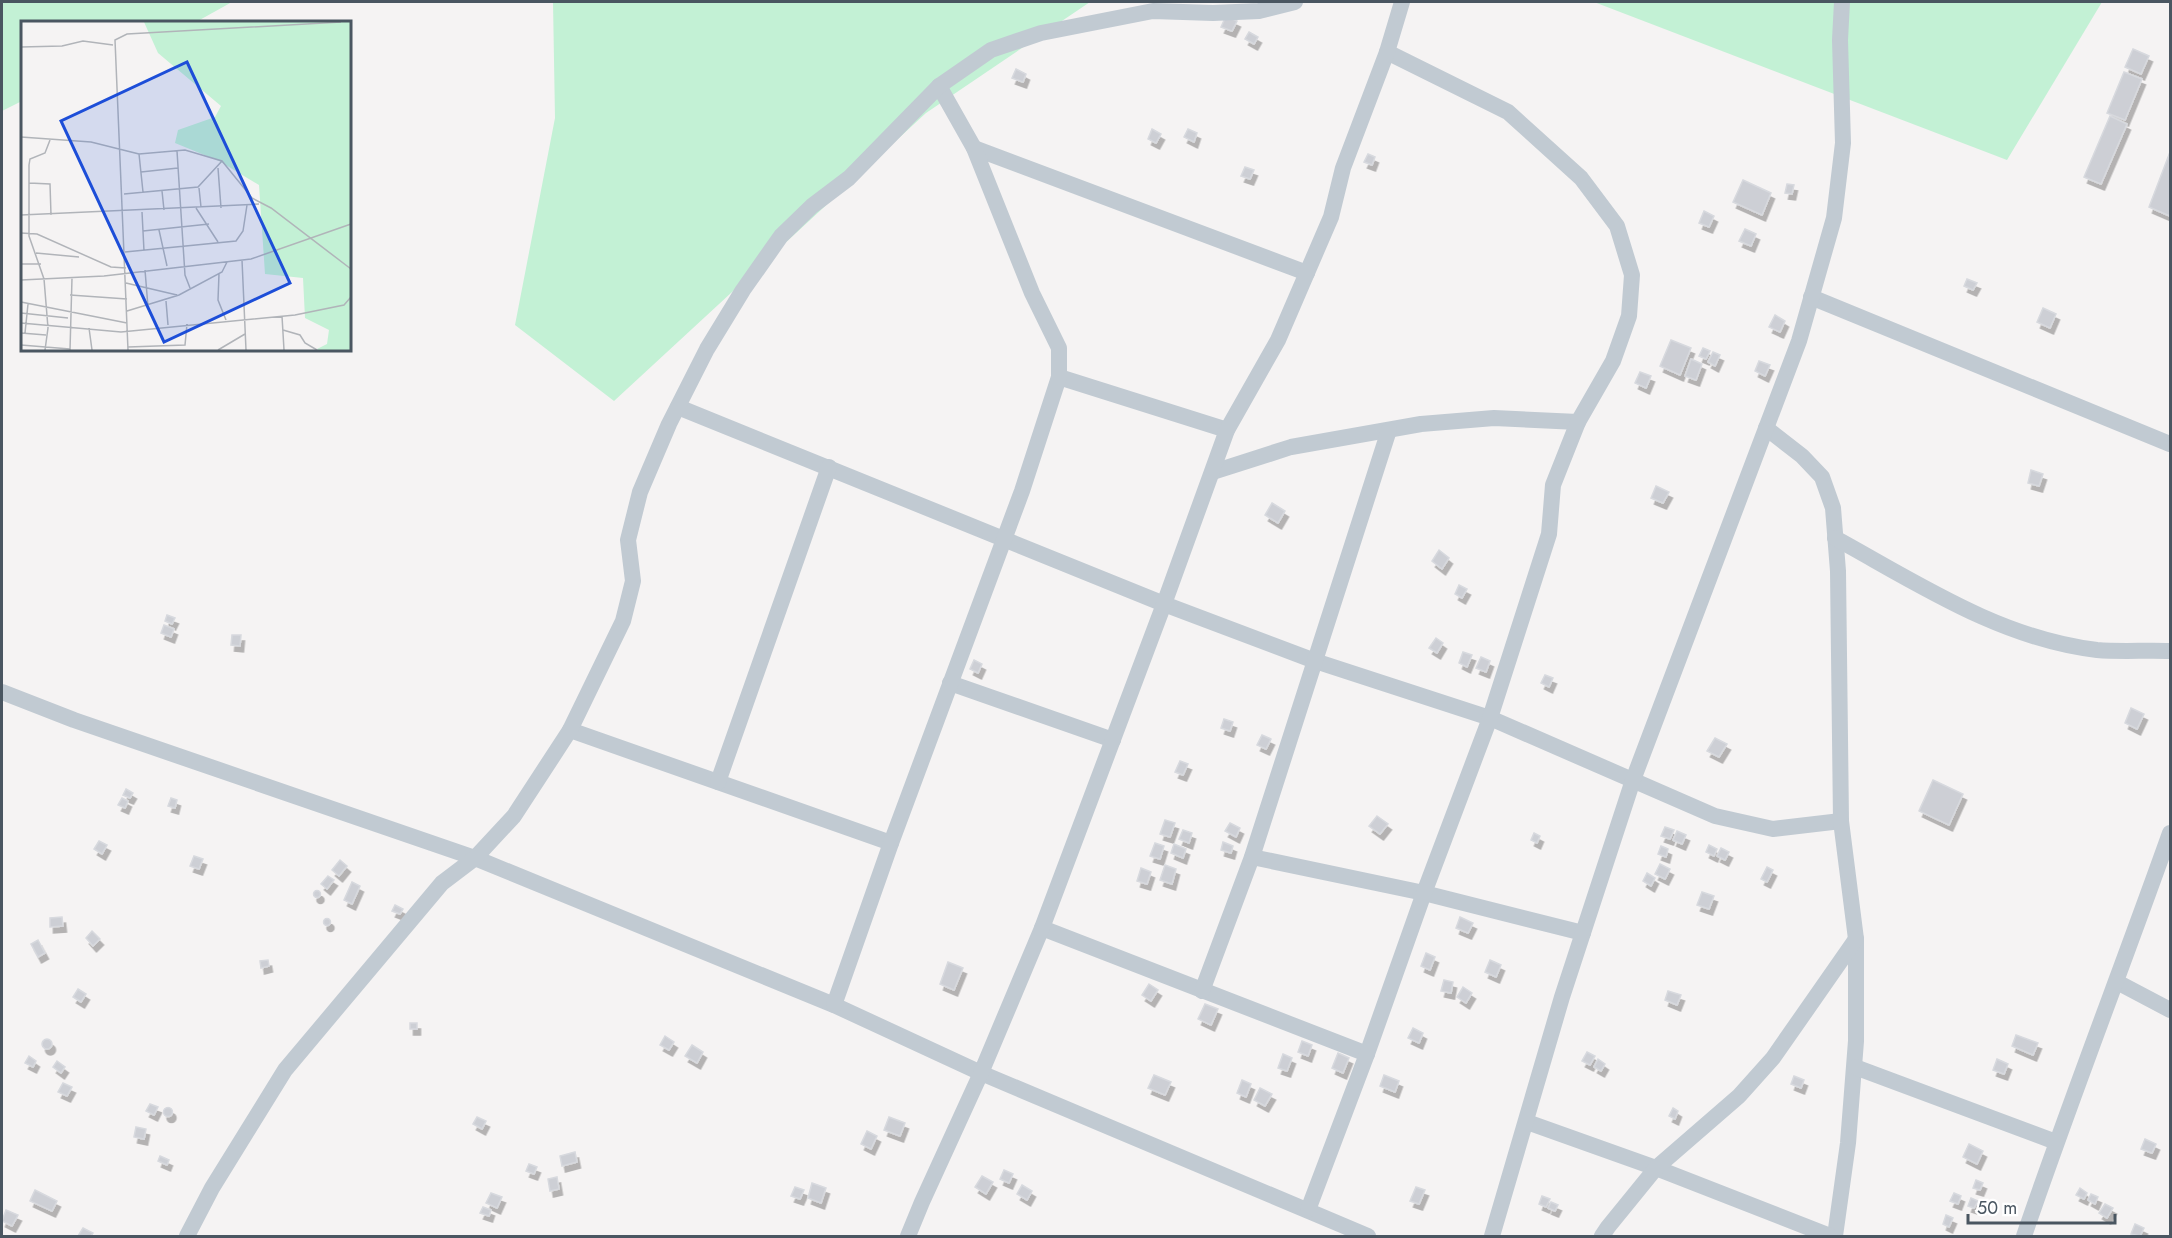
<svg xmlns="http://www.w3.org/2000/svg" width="2172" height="1238" viewBox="0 0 2172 1238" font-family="Jost,sans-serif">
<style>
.green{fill:#c3f1d5}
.building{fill:#cdcfd5;stroke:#d7d9de;stroke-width:1.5;filter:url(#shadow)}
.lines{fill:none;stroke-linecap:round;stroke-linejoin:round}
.street{stroke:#c1cad2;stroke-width:16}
.inset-road{fill:none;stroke:#b1b4b9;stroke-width:1.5}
.view{fill:#1d4ed8;fill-opacity:0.15;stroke:#1d4ed8;stroke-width:3}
.inset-edge{fill:none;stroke:#4a5661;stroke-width:3}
</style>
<defs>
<filter id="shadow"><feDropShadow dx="3.5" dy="6" stdDeviation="0" flood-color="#0004"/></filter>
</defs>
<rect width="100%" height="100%" fill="#f5f3f3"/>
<!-- green -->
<g class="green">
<polygon points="2,2 232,2 196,22 22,22 22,101 2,111"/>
<polygon points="553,2 1090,2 926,113 614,401 515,325 555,118"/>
<polygon points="1594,2 2102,2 2007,160"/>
</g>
<!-- building -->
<g class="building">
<polygon points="1226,16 1237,21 1232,31 1221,27"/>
<polygon points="1249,32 1258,37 1254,44 1245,39"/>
<polygon points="2133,49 2149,56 2141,74 2125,67"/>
<polygon points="1016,69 1026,74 1023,82 1012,78"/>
<polygon points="2124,72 2142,79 2125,120 2107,113"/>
<polygon points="2110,116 2127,124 2101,184 2084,177"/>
<polygon points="1152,129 1161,134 1156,143 1148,139"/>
<polygon points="1188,129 1197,133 1194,142 1184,137"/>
<polygon points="2170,152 2170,216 2149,207"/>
<polygon points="1368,154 1375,157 1372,165 1364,162"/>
<polygon points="1245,167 1254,170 1250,179 1241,176"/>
<polygon points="1743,180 1771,193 1762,215 1733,202"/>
<polygon points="1787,184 1794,185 1792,194 1785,193"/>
<polygon points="1704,211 1714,216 1709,227 1699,223"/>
<polygon points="1745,229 1756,234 1751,246 1739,241"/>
<polygon points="1967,279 1977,283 1973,290 1964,286"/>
<polygon points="2043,308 2056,314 2050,328 2037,322"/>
<polygon points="1775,315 1785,321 1780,332 1769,327"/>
<polygon points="1671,340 1691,348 1680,375 1660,366"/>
<polygon points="1703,348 1710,351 1706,359 1699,356"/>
<polygon points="1713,352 1720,355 1715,366 1708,362"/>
<polygon points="1691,359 1702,364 1696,380 1685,376"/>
<polygon points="1759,361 1770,365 1765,376 1755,371"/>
<polygon points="1640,372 1651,376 1646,388 1635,383"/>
<polygon points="2031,470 2043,474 2039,486 2028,483"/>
<polygon points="1656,486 1669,492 1663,503 1651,498"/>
<polygon points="1272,503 1285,511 1278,523 1265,515"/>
<polygon points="1439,550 1449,558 1442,569 1432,561"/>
<polygon points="1459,585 1467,589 1462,598 1455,594"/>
<polygon points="167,615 175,618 172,624 165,621"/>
<polygon points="164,625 174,629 171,637 161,633"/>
<polygon points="232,635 241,635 240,646 231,645"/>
<polygon points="1436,638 1443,643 1437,653 1429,648"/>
<polygon points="1463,652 1472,655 1467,667 1459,663"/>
<polygon points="1481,657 1490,661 1486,672 1476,668"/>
<polygon points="974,660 982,664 978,673 970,669"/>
<polygon points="1545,675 1553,678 1549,687 1541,683"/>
<polygon points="2131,708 2144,714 2137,729 2125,723"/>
<polygon points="1224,719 1233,722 1230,731 1221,728"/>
<polygon points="1262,735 1271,739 1266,749 1257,745"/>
<polygon points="1715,738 1727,744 1719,757 1707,751"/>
<polygon points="1180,761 1188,764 1183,775 1175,772"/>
<polygon points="1933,780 1963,794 1949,825 1919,811"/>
<polygon points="126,789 133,793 130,798 123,795"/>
<polygon points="122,798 128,801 125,808 118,805"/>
<polygon points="171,798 177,800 175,808 168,806"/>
<polygon points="1377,816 1388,824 1380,834 1369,826"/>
<polygon points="1165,820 1175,823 1170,837 1160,834"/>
<polygon points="1230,823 1240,828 1236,837 1225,831"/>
<polygon points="1665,827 1674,830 1670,839 1661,836"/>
<polygon points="1183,830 1192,833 1189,843 1179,839"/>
<polygon points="1677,831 1686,835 1682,844 1673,840"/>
<polygon points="1534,833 1540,836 1537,843 1531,840"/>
<polygon points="99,841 107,845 102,854 94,849"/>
<polygon points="1223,842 1233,846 1231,853 1221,850"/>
<polygon points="1155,843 1164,846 1160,859 1150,856"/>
<polygon points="1174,844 1186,849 1183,858 1171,853"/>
<polygon points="1709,845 1717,849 1714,856 1706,852"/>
<polygon points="1661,846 1668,849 1666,857 1658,854"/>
<polygon points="1721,848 1729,852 1725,860 1717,856"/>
<polygon points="194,856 203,859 199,869 190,866"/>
<polygon points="340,860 347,866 339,876 332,870"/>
<polygon points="1660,864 1670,869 1665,879 1655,874"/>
<polygon points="1165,865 1176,869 1172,884 1160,880"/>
<polygon points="1767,867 1773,870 1767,882 1761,879"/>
<polygon points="1141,868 1151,872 1147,884 1137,881"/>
<polygon points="1647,873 1655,878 1651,886 1643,881"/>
<polygon points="328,876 334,880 327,889 321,884"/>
<polygon points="352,882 360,886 352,904 344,900"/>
<circle cx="317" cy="894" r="3.5"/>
<polygon points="1702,892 1714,896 1709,909 1697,905"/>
<polygon points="395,905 403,909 400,914 392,911"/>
<polygon points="62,917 63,926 50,927 50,918"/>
<polygon points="1460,917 1473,923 1468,933 1456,928"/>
<circle cx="327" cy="922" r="3.5"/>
<polygon points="92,931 100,939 93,946 86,938"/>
<polygon points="38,940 45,953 38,957 31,944"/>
<polygon points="1426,953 1435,957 1430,970 1421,966"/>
<polygon points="268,960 269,966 261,968 260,961"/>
<polygon points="1490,960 1501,965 1496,977 1485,972"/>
<polygon points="948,962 963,968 954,990 940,984"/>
<polygon points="1444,980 1453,982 1451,993 1441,991"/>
<polygon points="1149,984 1158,990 1151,1001 1142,995"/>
<polygon points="1463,987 1472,993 1466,1003 1457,997"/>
<polygon points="78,989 86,994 81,1002 73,997"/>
<polygon points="1668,991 1681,995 1677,1005 1665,1000"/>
<polygon points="1205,1004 1218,1009 1211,1025 1198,1019"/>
<rect x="410" y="1023" width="7" height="6"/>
<polygon points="1413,1028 1423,1033 1419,1043 1408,1038"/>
<polygon points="2016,1035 2038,1043 2033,1055 2012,1046"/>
<polygon points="665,1036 674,1042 669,1050 660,1045"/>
<circle cx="47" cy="1044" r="5"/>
<polygon points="1302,1041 1312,1045 1308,1056 1298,1052"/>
<polygon points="692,1045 703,1052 697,1063 685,1056"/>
<polygon points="1587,1052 1595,1056 1590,1065 1582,1061"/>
<polygon points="1338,1053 1349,1058 1343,1073 1332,1068"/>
<polygon points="1283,1054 1292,1058 1287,1071 1278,1068"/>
<polygon points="29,1056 36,1061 33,1067 25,1063"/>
<polygon points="1598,1059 1605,1064 1601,1071 1594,1067"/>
<polygon points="1997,1059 2008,1064 2004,1074 1993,1070"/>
<polygon points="57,1061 65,1067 61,1073 53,1067"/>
<polygon points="1154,1075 1171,1082 1165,1095 1148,1088"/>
<polygon points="1384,1075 1399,1081 1395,1092 1380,1086"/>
<polygon points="1794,1076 1804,1080 1801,1088 1791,1084"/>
<polygon points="1242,1080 1251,1084 1246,1097 1237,1093"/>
<polygon points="63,1083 72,1087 67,1096 58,1092"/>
<polygon points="1260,1088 1272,1094 1265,1106 1254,1100"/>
<polygon points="150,1104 158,1107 154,1115 146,1111"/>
<circle cx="168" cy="1112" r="4.5"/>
<polygon points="1673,1108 1678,1111 1675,1119 1669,1116"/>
<polygon points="477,1117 486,1121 482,1129 473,1124"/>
<polygon points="889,1117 905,1123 900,1136 884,1130"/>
<polygon points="136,1127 146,1129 144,1139 134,1137"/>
<polygon points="867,1131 877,1136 871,1149 861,1144"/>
<polygon points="2145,1139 2156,1144 2152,1153 2141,1149"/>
<polygon points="1969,1144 1983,1151 1977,1164 1963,1157"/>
<polygon points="575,1152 577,1162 562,1166 560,1156"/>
<polygon points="160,1156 169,1160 167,1165 158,1161"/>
<polygon points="529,1164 537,1167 534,1174 526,1171"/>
<polygon points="1004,1170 1013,1174 1009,1183 1000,1179"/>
<polygon points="982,1176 993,1182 986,1194 975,1187"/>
<polygon points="557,1177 559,1189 550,1191 548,1179"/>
<polygon points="1976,1180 1983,1183 1980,1190 1973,1188"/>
<polygon points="812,1183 826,1188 821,1203 808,1198"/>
<polygon points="1022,1185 1032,1191 1027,1200 1017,1194"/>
<polygon points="795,1187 804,1190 800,1199 791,1196"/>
<polygon points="1416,1187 1425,1190 1419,1204 1410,1201"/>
<polygon points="2080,1188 2087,1193 2084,1199 2076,1195"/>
<polygon points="35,1190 57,1201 52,1211 30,1201"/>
<polygon points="491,1193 502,1197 497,1208 486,1203"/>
<polygon points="1954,1193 1961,1196 1958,1204 1950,1201"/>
<polygon points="2091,1194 2098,1197 2095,1204 2088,1200"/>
<polygon points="1542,1196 1550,1199 1546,1207 1539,1204"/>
<polygon points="1971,1198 1978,1201 1974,1208 1968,1206"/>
<polygon points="1551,1202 1558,1205 1555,1211 1548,1208"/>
<polygon points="2105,1204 2113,1208 2107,1218 2099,1213"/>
<polygon points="483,1207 491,1210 489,1216 480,1213"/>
<polygon points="6,1210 18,1215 12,1226 2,1221"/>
<polygon points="1946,1215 1953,1218 1949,1227 1943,1224"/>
<polygon points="2135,1224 2144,1228 2140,1236 2131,1234"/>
<polygon points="83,1228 93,1233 91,1236 78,1236"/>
</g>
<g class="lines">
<!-- street -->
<g class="street">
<polyline points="974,148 1307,273"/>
<polyline points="1811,297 2170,444"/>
<polyline points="1059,377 1227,430"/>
<polyline points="678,407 1164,604 1315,661 1490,718 1715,816 1773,829 1841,821"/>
<polyline points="1766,428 1802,456 1822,477 1833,508 1838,571 1841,821 1856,939 1856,1041 1848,1143 1835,1236"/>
<polyline points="1213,472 1291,447 1421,424 1494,418 1578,422"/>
<path d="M1835,538C1917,583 2001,639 2097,650C2121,652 2146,650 2170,651"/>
<polyline points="950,683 1113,740"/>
<polyline points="2,692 74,720 475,858 834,1005 981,1073 1368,1236"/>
<polyline points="570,730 891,843"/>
<polyline points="718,782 829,467"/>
<polyline points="1252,857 1424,893 1583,933"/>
<polyline points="1042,928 1367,1054"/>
<polyline points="2117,982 2170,1010"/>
<polyline points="1202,991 1252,857 1389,430"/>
<polyline points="834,1005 891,843 1022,491 1059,377 1059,348 1032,293 974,148 939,86"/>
<polyline points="1855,1067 2056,1142"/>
<polyline points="1527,1122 1656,1168 1830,1236"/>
<polyline points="1308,1210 1367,1054 1424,893 1490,718 1549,534 1553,485 1578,422 1613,361 1629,316 1632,275 1617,226 1581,178 1508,112 1387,52"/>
<polyline points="187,1236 212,1188 285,1070 442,883 475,858 514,816 570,730 623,621 633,581 628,540 640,492 669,424 707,349 743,290 781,236 812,206 849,178 939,86 991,50 1041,33 1153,11 1213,13 1259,11 1295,2"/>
<polyline points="908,1236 922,1202 981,1073 1042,928 1164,604 1227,430 1278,340 1331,217 1343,168 1387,52 1402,2"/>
<polyline points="1492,1236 1562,997 1633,780 1799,341 1834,218 1843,143 1840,40 1842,2"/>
<polyline points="1602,1236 1608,1227 1656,1168 1739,1096 1773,1058 1856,939"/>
<path d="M2024,1236C2070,1101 2122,968 2170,833"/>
</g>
</g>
<!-- overview -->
<g transform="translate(21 21)">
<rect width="330" height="330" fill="#f5f3f3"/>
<path d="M123,1H330V329H294L306,323L308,309L284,297L282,257L244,253L238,164L198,140L154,122L157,109L194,96L200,85L137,32Z" fill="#c3f1d5"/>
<path class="inset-road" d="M0,26L41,25L62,20L92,24M0,116L70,121L118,133L164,129L201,140L231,177L250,187L330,248M156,130L164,254L169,267M118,133L122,171M197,147L200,187M120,151L157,147M8,162L29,163L30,194M178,167L180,186M141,170L143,189M103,173L177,166L201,140M175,187L197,221M121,191L123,230M0,194L238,183M138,209L146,245M122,210L188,203M0,212L16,213L90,246L105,247M104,231L215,220L222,210L226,184M15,232L58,236M221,239L225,329M0,243H20M124,249L127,286M198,253L197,279L205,299M0,259L83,255L230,238L330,203M105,262L156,274M49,274L106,278M145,280L147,304M0,281L106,302M106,290L158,274L201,251L206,241M0,292L47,297M261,295L263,329M0,302L100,311L274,294L323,284L330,276M68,307L71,329M262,309L279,314L284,322L296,329M0,312L25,314M4,312L7,283M0,324L49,328M107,326L164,324L166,303M24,329L27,307L23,258L8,215V144L9,138L24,132L29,119M49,329L51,257M107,329L94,19L106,13L320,1M197,329L224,313"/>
<path class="view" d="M166,41L269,262L143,321L40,100Z"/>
<rect width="330" height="330" class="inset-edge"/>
</g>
<!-- border -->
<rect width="2172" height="1238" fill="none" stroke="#4a5661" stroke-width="6"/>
<!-- scale -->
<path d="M1968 1214v9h147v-9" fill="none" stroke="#4a5661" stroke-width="3"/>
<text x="1977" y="1214" font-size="18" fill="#4a5661" stroke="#ffffff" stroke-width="4.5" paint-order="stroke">50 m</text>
</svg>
